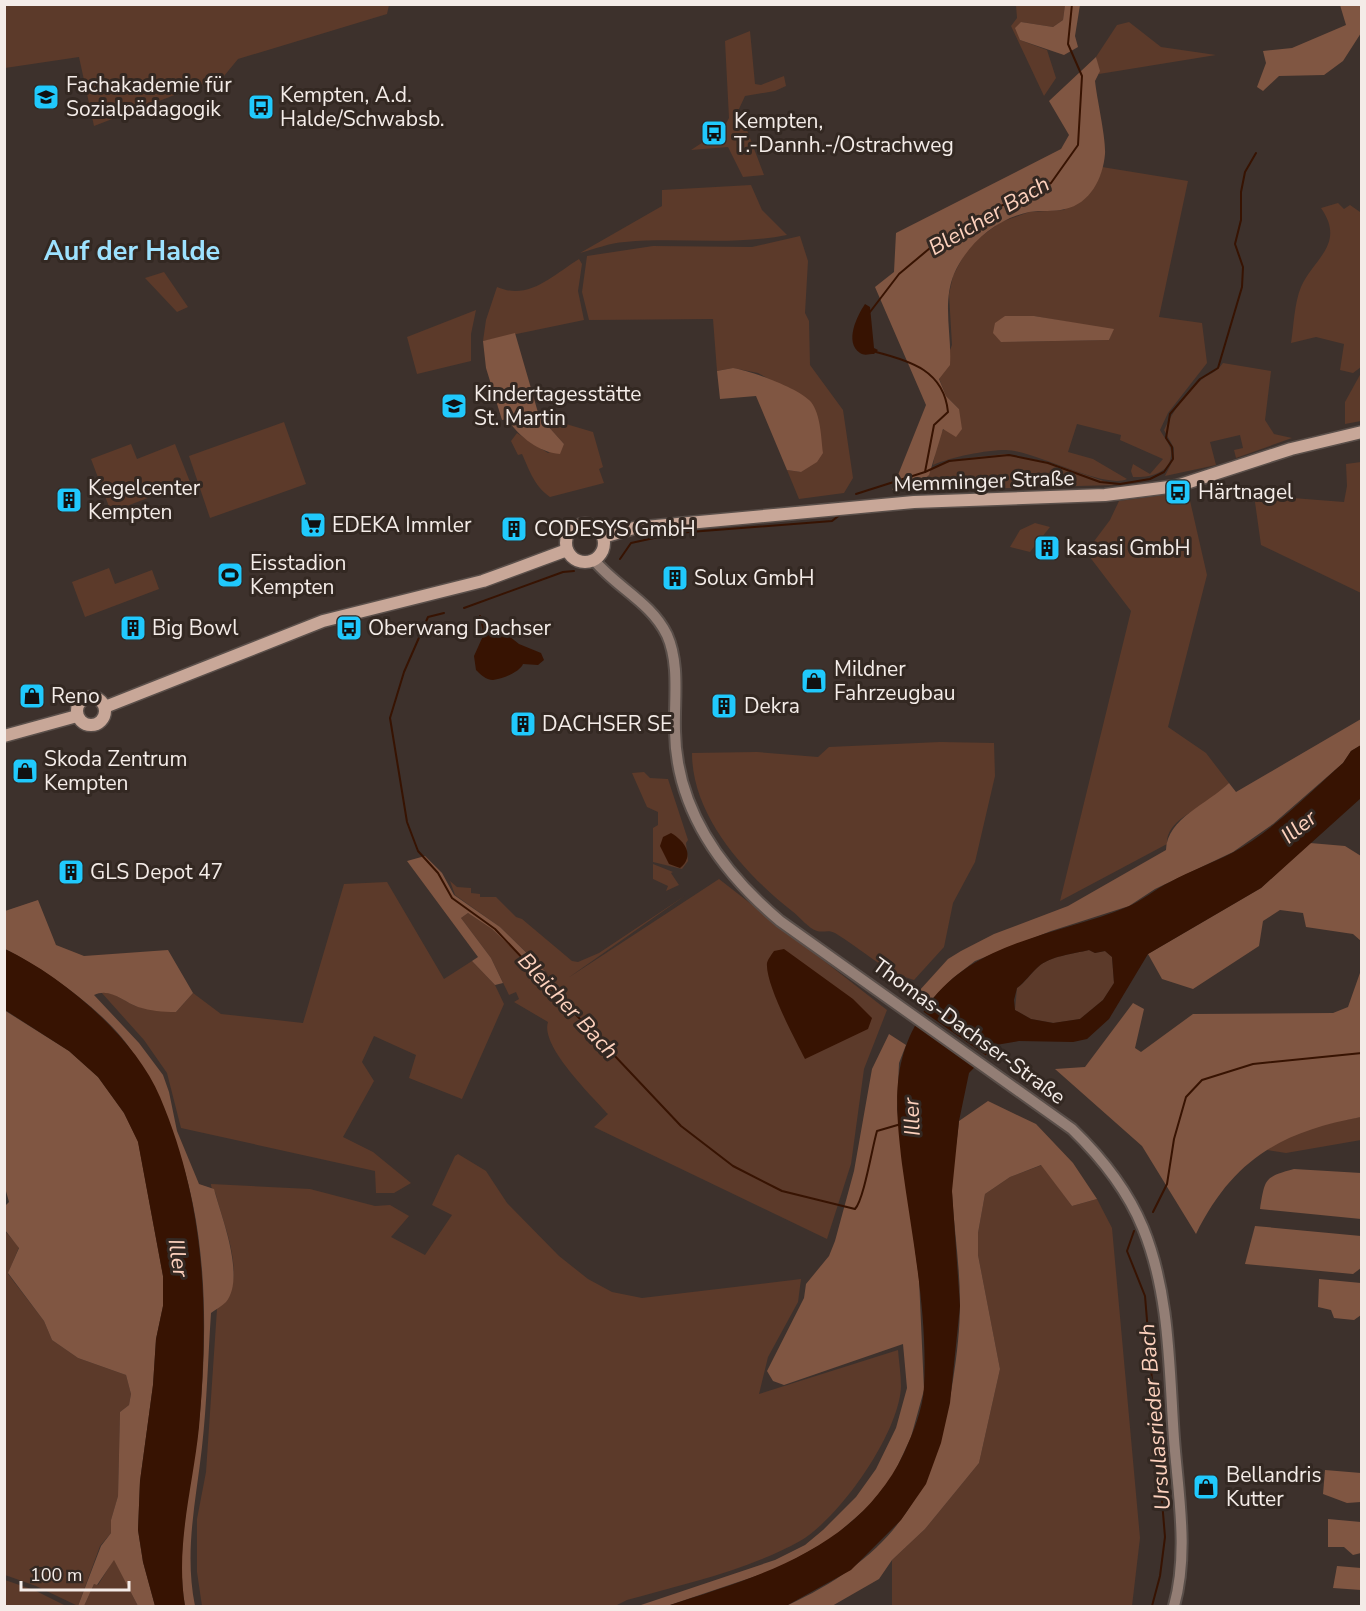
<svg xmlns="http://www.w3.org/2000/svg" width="1366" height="1611" viewBox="0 0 1366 1611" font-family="'Nunito Sans',sans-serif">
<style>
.green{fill:#5c3a2a;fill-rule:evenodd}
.forest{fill:#805642}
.water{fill:#371302;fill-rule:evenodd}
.pier{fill:#3d312c}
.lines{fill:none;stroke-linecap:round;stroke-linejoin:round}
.stream{stroke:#371302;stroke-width:2}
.tertiary-casing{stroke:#5a4f4a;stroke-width:14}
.secondary-casing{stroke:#5a4f4a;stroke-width:15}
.tertiary{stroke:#937e75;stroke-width:10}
.secondary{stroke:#c8a798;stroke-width:12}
.labels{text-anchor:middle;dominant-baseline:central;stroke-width:6;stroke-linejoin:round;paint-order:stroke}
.poi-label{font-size:21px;fill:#f4ece8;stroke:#332822;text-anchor:start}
.street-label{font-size:21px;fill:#f4ece8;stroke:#332822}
.water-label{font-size:22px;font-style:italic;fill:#fdd1bd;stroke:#332822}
.district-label{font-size:27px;font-weight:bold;fill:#9de2ff;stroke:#332822}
</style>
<rect width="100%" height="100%" fill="#3d312c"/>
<!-- green -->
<g class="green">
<polygon points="5,4 389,4 389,5 387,14 238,59 224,76 94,126 79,57 5,68"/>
<polygon points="1016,5 1065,5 1063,20 1053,27 1021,22 1020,40 1047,50 1056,78 1044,96 1011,26 1017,18"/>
<polygon points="1129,22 1161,47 1216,55 1099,74 1096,57 1117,25"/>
<polygon points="750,31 755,84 761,85 784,76 786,86 775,91 745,96 739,109 764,175 743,177 728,147 691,150 723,129 729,118 725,41"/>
<path d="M1102,167L1188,181L1159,317L1202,323L1207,363L1168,413L1160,430C1163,436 1170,444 1171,451C1173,473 1150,478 1133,477L1131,471L1133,464L1150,474L1163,459L1120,440L1121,435L1077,424L1068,452L1093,459L1127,479C1105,490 1036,451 1006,450C986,450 951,457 933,465L938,437L959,409L946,396L939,378L952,345L949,294L953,276L965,253L979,238L1001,222L1029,212L1064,210L1100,175ZM1005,316H1034L1113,330L1109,340L1001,342Z"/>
<path d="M751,185L762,210L787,235C732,246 679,237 625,242C610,243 594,249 580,253L662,206V190Z"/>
<path d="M1338,203L1344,209L1350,205L1360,212L1361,223V367L1353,373L1340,370L1344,344L1316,337L1291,343C1294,325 1294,304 1301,287C1314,258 1346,244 1321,208Z"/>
<polygon points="800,236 808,261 805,313 809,321 810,365 843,410 853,478 844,493 799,499 787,470 801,472 818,419 810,402 758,373 733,368 717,371 713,319 589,320 582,292 587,256 653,246 752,247"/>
<path d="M579,259L582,264L578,291L584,320L483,341L486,320L497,287C529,301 553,275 579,259Z"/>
<polygon points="164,272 188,307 177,312 145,278"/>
<polygon points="476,310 471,334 471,361 417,374 407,337"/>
<path d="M1223,363L1271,371L1265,420L1274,434L1292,438L1236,458L1234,450L1243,448L1240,435L1210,442L1216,465L1165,476L1174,458V448L1164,430C1172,413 1186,392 1201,380C1210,373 1216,373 1223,363Z"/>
<polygon points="1361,373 1361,421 1345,424 1345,402"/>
<path d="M539,416L593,432L603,467L599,469L604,483L550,497C534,486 529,469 522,454L518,455L511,441L517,433L548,453L564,444Z"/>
<polygon points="284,422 306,484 210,518 189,456"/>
<polygon points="131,444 137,459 175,444 190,482 111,512 91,459"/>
<path d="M1005,454L1048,462L1115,485L908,491C915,485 930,470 936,467C956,457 983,457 1005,454Z"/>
<polygon points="1361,462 1362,462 1361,593 1261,545 1254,495 1344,502 1347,486 1346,464"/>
<path d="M1188,492L1207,575L1168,727L1206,753L1229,783C1224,788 1218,795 1212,799C1196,811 1166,821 1167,844L1060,901L1131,611L1086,552L1110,520L1119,501Z"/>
<polygon points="1035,523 1050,527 1030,552 1010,547 1020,530"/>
<polygon points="109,568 115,584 152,570 159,589 85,617 72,582"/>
<path d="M940,742L994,743L995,776L975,862L953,903L944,947L914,980C885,972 860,948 835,933C828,929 824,933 817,931C809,929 799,916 792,911C745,874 692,816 692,753L757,752L818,757L829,747Z"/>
<polygon points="644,772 650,778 668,779 688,840 686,843 688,861 682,869 653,862 653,828 658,825 658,812 647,807 632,773"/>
<polygon points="653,864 673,872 671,873 679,885 666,891 668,886 653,879"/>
<path d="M719,879L887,1010L864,1069L851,1164L827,1239L594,1127L608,1114C592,1096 540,1046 548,1022L514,1002L519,999L516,992L509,995L491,958L461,918L468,913L492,929L534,969L545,971L559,984L500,927L455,895L450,881L457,887L471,888V893L480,894V897H496L516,917L522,919L572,961L578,962L599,953L686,895L568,978Z"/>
<polygon points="387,882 444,979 472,961 495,985 504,1004 462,1099 409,1078 416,1055 374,1036 362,1062 374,1081 343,1137 373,1152 411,1183 394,1193 376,1193 375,1171 181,1128 167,1073 144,1040 101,992 113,994 135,1006 176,1012 193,993 221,1014 303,1023 344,884"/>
<path d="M1089,950L1095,953L1105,951L1112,957L1114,983L1103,1000L1080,1019L1054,1023L1031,1019L1015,1010L1017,988C1026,982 1030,974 1038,967C1050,956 1073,954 1089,950Z"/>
<path d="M1361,1117V1140L1286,1153L1267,1150C1295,1129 1328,1123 1361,1117Z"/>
<path d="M458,1154L486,1171L507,1203L559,1256L588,1279L612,1292L642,1298L801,1279L798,1302L768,1357L759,1394L898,1350C899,1362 901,1375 901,1387C899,1433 840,1518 800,1541C748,1570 684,1584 627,1600L615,1606H202L197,1572V1519L206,1472L217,1309C251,1283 224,1228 216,1195C214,1188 211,1190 211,1184L310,1189L375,1206L390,1205L409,1216L391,1237L425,1255L452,1215L432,1205L455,1156Z"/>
<polygon points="1042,1165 1072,1206 1097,1199 1112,1228 1140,1538 1132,1606 892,1606 892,1560 925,1529 979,1463 1000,1369 978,1255 978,1233 985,1194 1010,1177"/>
<polygon points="4,1230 19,1247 8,1274 44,1321 52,1340 78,1358 126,1375 131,1394 129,1405 120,1412 118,1496 111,1520 111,1533 100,1546 78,1606 36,1586 5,1575"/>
<polygon points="114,1559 138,1606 84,1606 94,1584 98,1585"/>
<polygon points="5,1580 34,1590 66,1606 5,1606"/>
</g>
<!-- forest -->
<g class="forest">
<polygon points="1065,5 1080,5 1075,36 1078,47 1064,55 1020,40 1015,28 1021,22 1053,27 1063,20"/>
<polygon points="1340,5 1361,5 1361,33 1343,61 1324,75 1279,76 1263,91 1257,87 1266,63 1263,51 1292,48 1346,25"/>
<path d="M1096,57L1100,71L1095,81C1097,100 1106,138 1105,154C1103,178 1090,204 1065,209C1053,212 1041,210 1029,212C996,219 967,244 954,274C942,303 952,335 950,365L939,379L946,396L959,409L962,429L956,437L943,429L929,475L908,491L892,490L926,405L875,287L894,272L896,233L1061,149L1069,135L1049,101Z"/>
<polygon points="1005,316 1034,316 1114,329 1109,340 1001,342 993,333 995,323"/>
<path d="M515,333L539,416L564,444L560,454C538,452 519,436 507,419L502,420L486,368L483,341Z"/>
<path d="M733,368C751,371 799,388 811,402C821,415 821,438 823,453L817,462L801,472L787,470L756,396L720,399L717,371Z"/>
<path d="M1361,719V745L1351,751L1343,763L1273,824L1233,852L1155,889L1129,906L1051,931L975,961L953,978L930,1001L919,991L948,959L961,951L994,934L1068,906L1166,850C1167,818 1208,804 1229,783L1236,792Z"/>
<polygon points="1310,843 1345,846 1361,856 1361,941 1353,934 1306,927 1303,913 1280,910 1263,921 1259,946 1193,989 1162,979 1148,954 1261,888"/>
<polygon points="425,856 442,873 454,895 500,927 545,971 534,969 492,929 468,913 461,918 491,958 503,983 495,985 472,961 478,957 407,861"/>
<path d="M38,900L56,945L84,956L168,950L193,993L176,1012C162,1012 151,1011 138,1007C124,1002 110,987 94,995L139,1043L163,1075L169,1092L177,1131L199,1184L214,1189C221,1216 246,1277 226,1302C222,1306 215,1310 211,1313C208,1357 207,1403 202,1447C196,1502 184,1550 195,1606H185C174,1542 194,1478 200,1413C208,1323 207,1222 173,1136C167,1121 158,1106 151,1091C144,1078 139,1063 131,1050C106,1012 45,969 5,949V911Z"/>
<path d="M1361,970V1117C1281,1132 1233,1159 1196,1234L1142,1146L1055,1069L1085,1067L1133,1003L1144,1009L1135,1048L1141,1052L1193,1014L1333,1013L1348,1007Z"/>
<polygon points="4,1010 69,1051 98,1077 124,1113 138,1141 163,1276 163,1306 156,1339 153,1385 140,1481 138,1530 143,1562 155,1606 138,1606 114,1560 97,1585 94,1584 84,1606 78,1606 101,1546 111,1533 111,1520 118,1496 120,1412 129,1405 131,1394 126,1375 78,1358 52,1340 44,1321 8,1273 19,1248 5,1230 5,1206 9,1202 4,1184"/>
<polygon points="889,1034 906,1045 899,1063 897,1109 919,1279 924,1390 911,1437 892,1478 868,1507 831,1539 777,1569 667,1606 638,1606 775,1560 805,1545 823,1530 856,1497 876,1469 896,1428 907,1388 903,1344 784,1385 773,1381 767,1371 804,1298 806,1284 829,1256 835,1241 854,1171 872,1069"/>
<path d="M988,1101L1036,1124L1073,1163L1097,1199L1072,1206L1041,1165L1010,1177L985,1194L978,1233V1255L1000,1369L979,1463L925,1529L892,1560L879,1579L832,1606H786C891,1558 936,1494 953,1380C957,1355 960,1328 960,1303C960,1266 954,1230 952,1193C951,1170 957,1144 959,1121Z"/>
<path d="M1294,1169L1361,1173V1219L1260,1209C1265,1179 1264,1177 1294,1169Z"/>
<polygon points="1255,1226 1361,1236 1361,1268 1353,1274 1245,1264"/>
<polygon points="1319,1279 1361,1283 1361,1315 1354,1320 1334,1318 1331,1310 1318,1307"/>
<polygon points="1325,1470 1361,1473 1361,1502 1347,1503 1323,1494"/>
<polygon points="1328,1519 1361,1522 1361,1553 1353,1555 1344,1547 1328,1547"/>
<polygon points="1337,1566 1361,1568 1361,1590 1333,1588"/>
</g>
<!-- water -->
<g class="water">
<path d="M865,304L870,307L874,348L878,350L874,354C869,354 864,356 860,353C844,342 857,316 865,304Z"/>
<path d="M493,632H504L519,644L541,653L544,660L538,665L523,664C520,672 502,679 493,680C486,680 480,674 476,670L474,656L483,636Z"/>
<path d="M1361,745V798L1261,888L1148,954L1109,1019L1087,1039L1073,1042L1019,1041L996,1045L969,1073L959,1121L952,1191L960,1306L950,1403L941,1443L926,1484L901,1520L851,1570L786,1606H667C760,1576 858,1549 904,1453C913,1433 923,1409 924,1387C928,1313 912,1238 902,1164C895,1103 890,1056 929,1004C975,940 1060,935 1127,907C1142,901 1155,889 1170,882C1190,871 1212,863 1232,853C1273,831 1308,794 1343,763L1351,751ZM1089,950L1095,953L1105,951L1112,957L1114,983L1103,1000L1080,1019L1053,1023L1031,1019L1015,1010L1014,1000L1017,988C1025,982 1030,974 1038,967C1050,956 1073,954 1089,950Z"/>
<path d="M671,833C685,841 695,856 680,868L669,864L660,846L663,837Z"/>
<path d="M5,949C62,976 135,1037 160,1097C206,1205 209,1312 199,1427C193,1487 175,1545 185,1606H155L143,1562L138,1530L140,1481L153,1385L156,1339L163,1306V1276L138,1142L124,1113L98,1077L69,1051L5,1010Z"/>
<path d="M784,949L853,999L872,1018L868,1029L805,1059C795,1039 765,984 767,963C768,959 772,954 774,951Z"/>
</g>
<!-- pier -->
<polygon class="pier" points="921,1010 988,1057 977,1068 912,1023"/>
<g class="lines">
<!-- stream -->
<g class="stream">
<polyline points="870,312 899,274 936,243 992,210 1051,183 1078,145 1082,76 1068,44 1072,4"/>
<polyline points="925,472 949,461 1009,455 1048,463 1100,482 1120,484 1150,479 1164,472 1173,459 1172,447 1166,438 1170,414 1200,379 1218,368 1242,287 1243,267 1235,244 1241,220 1241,192 1245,172 1256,153"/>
<path d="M856,494L925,472L934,425L948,412C944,371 911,361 876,352"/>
<polyline points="620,559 631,543 677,533 832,521 841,514"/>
<polyline points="464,608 563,572 574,571"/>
<path d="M444,613L428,617L404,672L390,718L407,822L418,851L438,873L452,898L495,929L681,1126L733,1166L782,1191L855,1209C864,1199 872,1148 877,1131L901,1124"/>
<polyline points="480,616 485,635"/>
<polyline points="1153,1212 1167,1184 1174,1139 1186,1097 1202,1080 1253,1064 1362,1053"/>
<polyline points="1134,1231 1127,1251 1145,1296 1165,1537 1160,1576 1152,1606"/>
</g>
<!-- tertiary casing -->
<g class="tertiary-casing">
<path id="tertiary" d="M594,560C617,588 651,602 667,635C680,664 674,700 675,731C676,810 722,872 780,921L1072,1129C1101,1157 1127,1189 1143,1228C1170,1294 1169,1368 1174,1439C1178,1493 1189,1553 1174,1606"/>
</g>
<!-- secondary casing -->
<g class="secondary-casing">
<g id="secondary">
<circle cx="585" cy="543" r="19"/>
<polyline points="603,537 634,528 914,502 1105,495 1177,486 1291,449 1362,432"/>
<circle cx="91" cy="711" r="14"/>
<polyline points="105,707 323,621 483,581 567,550"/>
<polyline points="4,736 77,716"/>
</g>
</g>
<!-- tertiary -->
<use href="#tertiary" class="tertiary"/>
<!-- secondary -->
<use href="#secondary" class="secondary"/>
</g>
<!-- icons -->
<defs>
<g id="university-square" transform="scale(1.35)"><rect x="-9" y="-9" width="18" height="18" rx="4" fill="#20c9fd" stroke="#332822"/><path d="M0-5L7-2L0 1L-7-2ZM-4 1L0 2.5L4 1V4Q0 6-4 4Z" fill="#111"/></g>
<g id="bus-square" transform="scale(1.35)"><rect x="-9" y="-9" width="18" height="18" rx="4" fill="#20c9fd" stroke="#332822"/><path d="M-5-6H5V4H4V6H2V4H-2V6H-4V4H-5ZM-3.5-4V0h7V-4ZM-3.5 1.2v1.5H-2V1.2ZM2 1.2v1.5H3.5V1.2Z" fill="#111"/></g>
<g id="school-square" transform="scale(1.35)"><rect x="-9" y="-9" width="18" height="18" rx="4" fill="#20c9fd" stroke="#332822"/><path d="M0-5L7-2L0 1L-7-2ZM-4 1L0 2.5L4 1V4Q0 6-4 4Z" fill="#111"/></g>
<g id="building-square" transform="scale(1.35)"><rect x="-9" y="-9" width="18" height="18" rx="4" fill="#20c9fd" stroke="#332822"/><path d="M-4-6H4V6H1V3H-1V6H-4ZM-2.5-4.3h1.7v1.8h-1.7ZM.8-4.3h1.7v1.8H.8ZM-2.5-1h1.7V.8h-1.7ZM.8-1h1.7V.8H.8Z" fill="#111"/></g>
<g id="supermarket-square" transform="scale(1.35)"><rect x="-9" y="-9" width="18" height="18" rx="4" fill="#20c9fd" stroke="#332822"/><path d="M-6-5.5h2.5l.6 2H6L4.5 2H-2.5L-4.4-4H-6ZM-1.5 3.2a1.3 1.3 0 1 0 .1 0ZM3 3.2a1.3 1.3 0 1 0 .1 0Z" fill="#111"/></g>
<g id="stadium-square" transform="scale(1.35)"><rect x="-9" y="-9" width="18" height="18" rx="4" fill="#20c9fd" stroke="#332822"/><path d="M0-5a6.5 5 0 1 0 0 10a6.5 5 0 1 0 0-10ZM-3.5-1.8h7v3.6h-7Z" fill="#111"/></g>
<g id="shop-square" transform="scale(1.35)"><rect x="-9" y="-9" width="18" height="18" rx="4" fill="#20c9fd" stroke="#332822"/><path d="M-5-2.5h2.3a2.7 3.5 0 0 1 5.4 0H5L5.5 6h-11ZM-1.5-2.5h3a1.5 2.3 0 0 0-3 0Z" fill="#111"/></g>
</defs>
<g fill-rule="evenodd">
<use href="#university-square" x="46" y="97"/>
<use href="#bus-square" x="261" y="107"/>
<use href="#bus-square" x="714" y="133"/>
<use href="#school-square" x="454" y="406"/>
<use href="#bus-square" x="1178" y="492"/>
<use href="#building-square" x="69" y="500"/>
<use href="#supermarket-square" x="313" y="525"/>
<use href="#building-square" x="514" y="529"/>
<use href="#building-square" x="1047" y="548"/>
<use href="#stadium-square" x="230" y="575"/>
<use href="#building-square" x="675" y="578"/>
<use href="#building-square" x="133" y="628"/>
<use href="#bus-square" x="349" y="628"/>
<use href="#shop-square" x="814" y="681"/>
<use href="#shop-square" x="32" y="696"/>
<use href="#building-square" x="724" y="706"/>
<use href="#building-square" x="523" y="724"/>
<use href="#shop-square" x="25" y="771"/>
<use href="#building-square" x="71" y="872"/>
<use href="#shop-square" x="1206" y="1487"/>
</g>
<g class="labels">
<!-- poi labels -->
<g class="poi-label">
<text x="66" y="85">Fachakademie für<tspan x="66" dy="24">Sozialpädagogik</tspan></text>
<text x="280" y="95">Kempten, A.d.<tspan x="280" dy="24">Halde/Schwabsb.</tspan></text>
<text x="734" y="121">Kempten,<tspan x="734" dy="24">T.-Dannh.-/Ostrachweg</tspan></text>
<text x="474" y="394">Kindertagesstätte<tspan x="474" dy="24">St. Martin</tspan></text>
<text x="88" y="488">Kegelcenter<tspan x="88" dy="24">Kempten</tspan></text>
<text x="1198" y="492">Härtnagel</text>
<text x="332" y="525">EDEKA Immler</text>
<text x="534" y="529">CODESYS GmbH</text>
<text x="1066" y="548">kasasi GmbH</text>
<text x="250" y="563">Eisstadion<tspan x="250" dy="24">Kempten</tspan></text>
<text x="694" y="578">Solux GmbH</text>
<text x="152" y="628">Big Bowl</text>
<text x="368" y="628">Oberwang Dachser</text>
<text x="834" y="669">Mildner<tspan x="834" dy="24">Fahrzeugbau</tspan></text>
<text x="51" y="696">Reno</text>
<text x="744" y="706">Dekra</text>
<text x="542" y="724">DACHSER SE</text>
<text x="44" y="759">Skoda Zentrum<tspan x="44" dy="24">Kempten</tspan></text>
<text x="90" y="872">GLS Depot 47</text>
<text x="1226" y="1475">Bellandris<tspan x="1226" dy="24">Kutter</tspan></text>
</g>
<!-- street labels -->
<g class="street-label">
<text transform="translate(984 481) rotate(-2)">Memminger Straße</text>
<text transform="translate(969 1031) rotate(36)">Thomas-Dachser-Straße</text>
</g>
<!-- water labels -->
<g class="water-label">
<text transform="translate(989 216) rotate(-30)">Bleicher Bach</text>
<text transform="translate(1299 827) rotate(-39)">Iller</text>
<text transform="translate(568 1006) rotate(47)">Bleicher Bach</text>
<text transform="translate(912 1117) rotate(-92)">Iller</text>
<text transform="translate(178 1258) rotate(82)">Iller</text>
<text transform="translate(1155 1417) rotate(-95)">Ursulasrieder Bach</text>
</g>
<!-- district labels -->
<g class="district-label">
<text x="132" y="251">Auf der Halde</text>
</g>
</g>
<!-- border -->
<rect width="1366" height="1611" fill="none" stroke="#f4ece8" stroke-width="12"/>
<!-- scale -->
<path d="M21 1581v9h108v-9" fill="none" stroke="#f4ece8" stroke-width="3"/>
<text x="30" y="1581" font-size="18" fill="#f4ece8" stroke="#332822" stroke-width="4.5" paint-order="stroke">100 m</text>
</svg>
